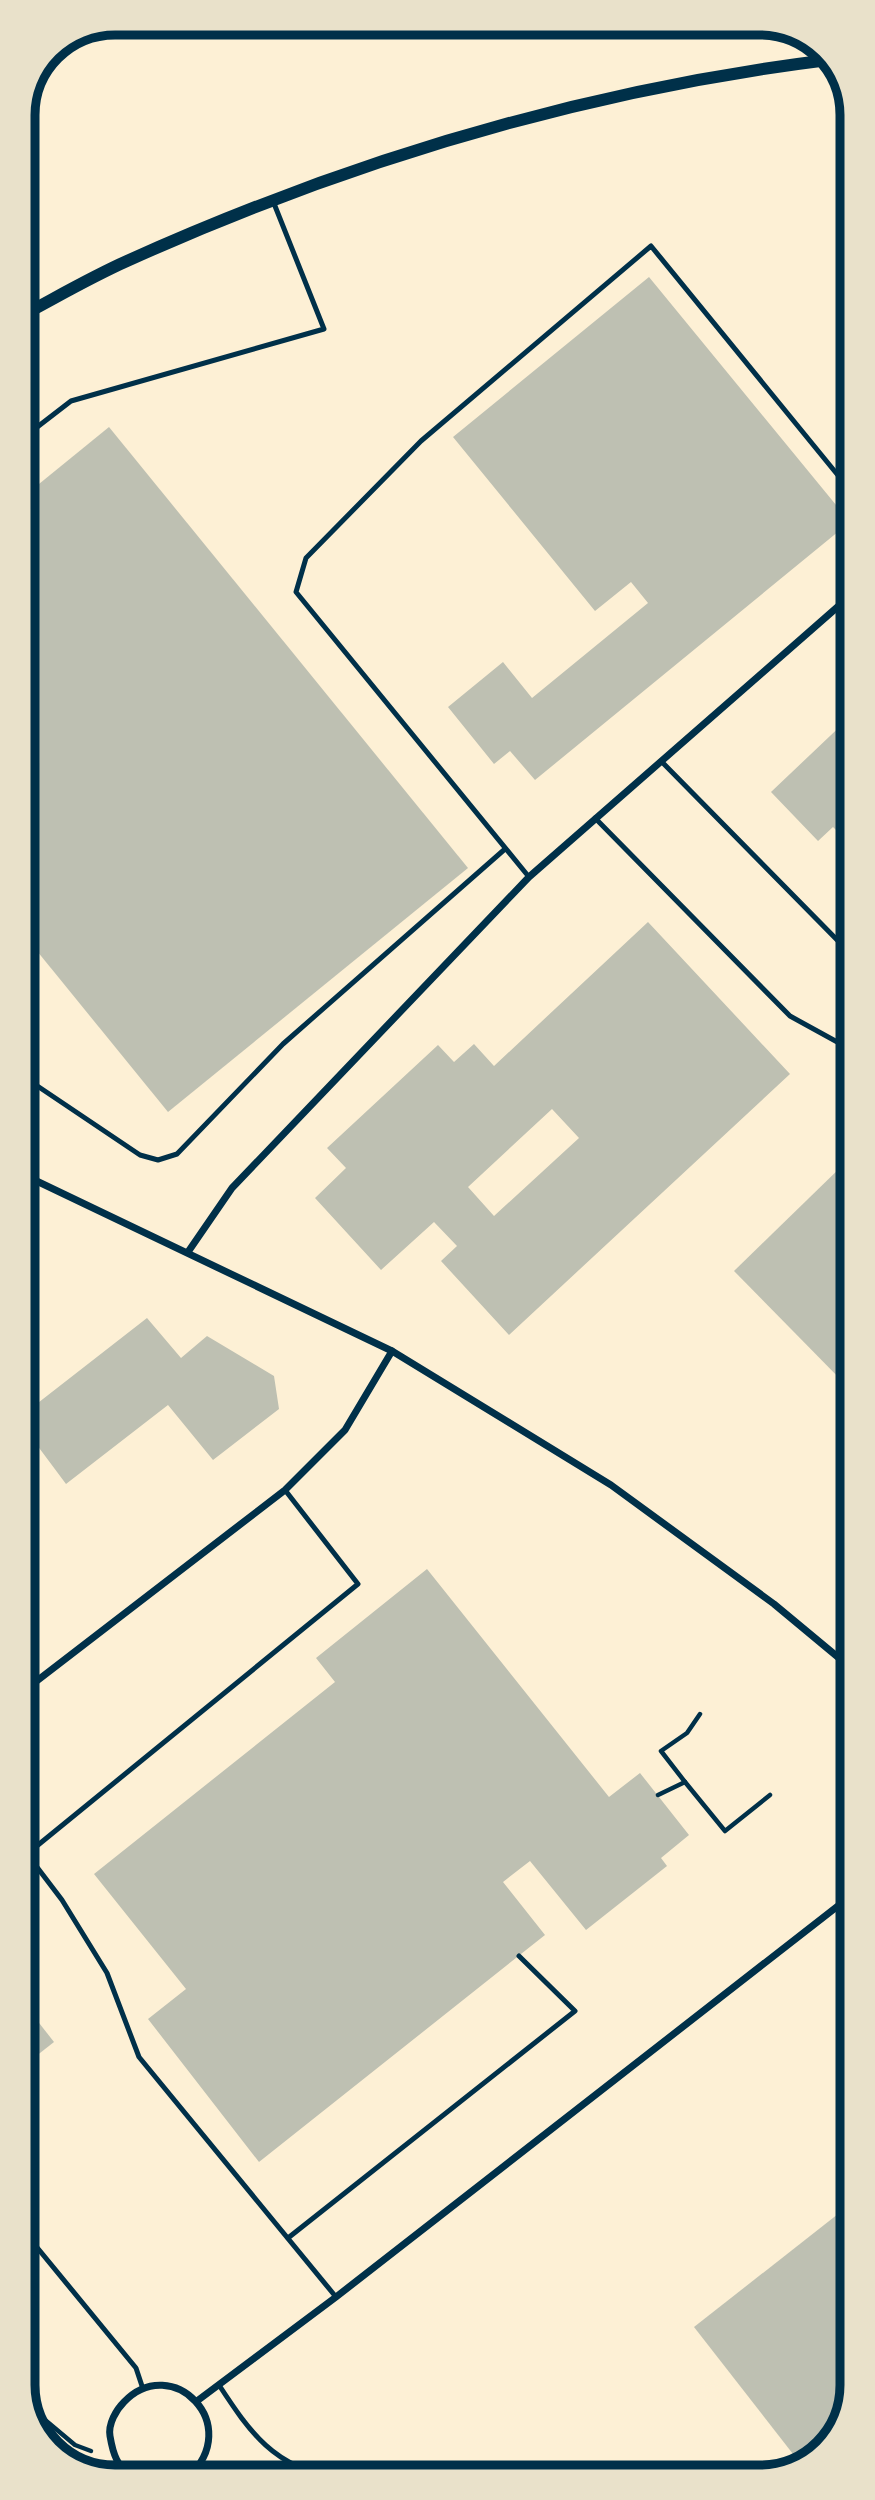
<svg xmlns="http://www.w3.org/2000/svg" width="875" height="2500" viewBox="0 0 875 2500" font-family="'Open Sans',sans-serif">
<style>
.building{fill:#bec0b2;fill-rule:evenodd}
.lines{fill:none;stroke-linecap:round;stroke-linejoin:round}
.path{stroke:#003049;stroke-width:4.5}
.service{stroke:#003049;stroke-width:5}
.minor{stroke:#003049;stroke-width:7}
.tertiary{stroke:#003049;stroke-width:12}
.rim{fill:none;stroke:#003049;stroke-width:9}
</style>
<rect width="100%" height="100%" fill="#fdf0d5"/>
<!-- building -->
<g class="building">
<polygon points="649,277 850,522 535,780 510,751 494,764 448,707 503,662 532,698 648,603 631,582 595,611 453,437"/>
<polygon points="847,299 849,299 849,348 844,348"/>
<polygon points="109,427 468,868 168,1112 24,935 23,497"/>
<polygon points="850,717 850,844 833,827 818,841 771,792"/>
<path d="M648,922L790,1074L509,1335L441,1261L457,1246L434,1222L381,1270L315,1198L346,1168L327,1148L438,1045L454,1062L474,1044L494,1066ZM552,1109L579,1138L494,1216L468,1187Z"/>
<polygon points="845,1163 851,1169 851,1384 848,1387 734,1271"/>
<polygon points="147,1318 181,1358 207,1336 274,1376 279,1409 213,1460 168,1405 66,1484 25,1429 25,1413"/>
<polygon points="427,1569 609,1797 640,1773 689,1835 661,1858 667,1866 586,1930 530,1861 503,1882 545,1935 259,2162 148,2019 186,1989 94,1874 335,1682 316,1658"/>
<polygon points="25,2005 54,2042 26,2064"/>
<polygon points="852,2203 852,2385 833,2441 800,2463 694,2327"/>
</g>
<g class="lines">
<!-- path -->
<g class="path">
<polyline points="685,1782 725,1831 770,1795"/>
<polyline points="658,1795 685,1782 661,1751 687,1733 700,1714"/>
<polyline points="26,2404 75,2445 91,2451"/>
</g>
<!-- service -->
<g class="service">
<polyline points="23,438 71,401 324,329 273,201"/>
<polyline points="661,761 850,953"/>
<polyline points="595,818 790,1016 850,1049"/>
<polyline points="529,877 296,592 306,558 421,441 651,246 850,490"/>
<polyline points="24,1077 140,1155 158,1160 177,1154 283,1044 505,849"/>
<polyline points="285,1490 358,1584 27,1854 62,1900 107,1973 139,2057 336,2297"/>
<polyline points="26,2234 136,2368 143,2389"/>
<polyline points="288,2238 575,2011 519,1956"/>
<path d="M219,2385C249,2431 275,2469 334,2476"/>
<polyline points="418,2476 514,2466 567,2475"/>
</g>
<!-- minor -->
<g class="minor">
<polyline points="24,1175 392,1351 611,1485 774,1604 851,1668"/>
<polyline points="188,1252 232,1188 529,877 850,596"/>
<polyline points="25,1690 285,1490 345,1430 392,1351"/>
<polyline points="197,2401 336,2297 852,1895"/>
<path d="M133,2477C117,2467 113,2454 110,2436C108,2424 116,2410 124,2402C172,2352 245,2425 188,2477"/>
</g>
<!-- tertiary -->
<path class="tertiary" d="M23,315C57,297 91,277 127,261C349,161 586,90 828,60"/>
</g>
<!-- crop -->
<path d="M0 0H875V2500H0ZM115 35H760A80 80 0 0 1 840 115V2385A80 80 0 0 1 760 2465H115A80 80 0 0 1 35 2385V115A80 80 0 0 1 115 35Z" fill="#e9e1ca" fill-rule="evenodd"/>
<path class="rim" d="M115 35H760A80 80 0 0 1 840 115V2385A80 80 0 0 1 760 2465H115A80 80 0 0 1 35 2385V115A80 80 0 0 1 115 35Z"/>
</svg>
